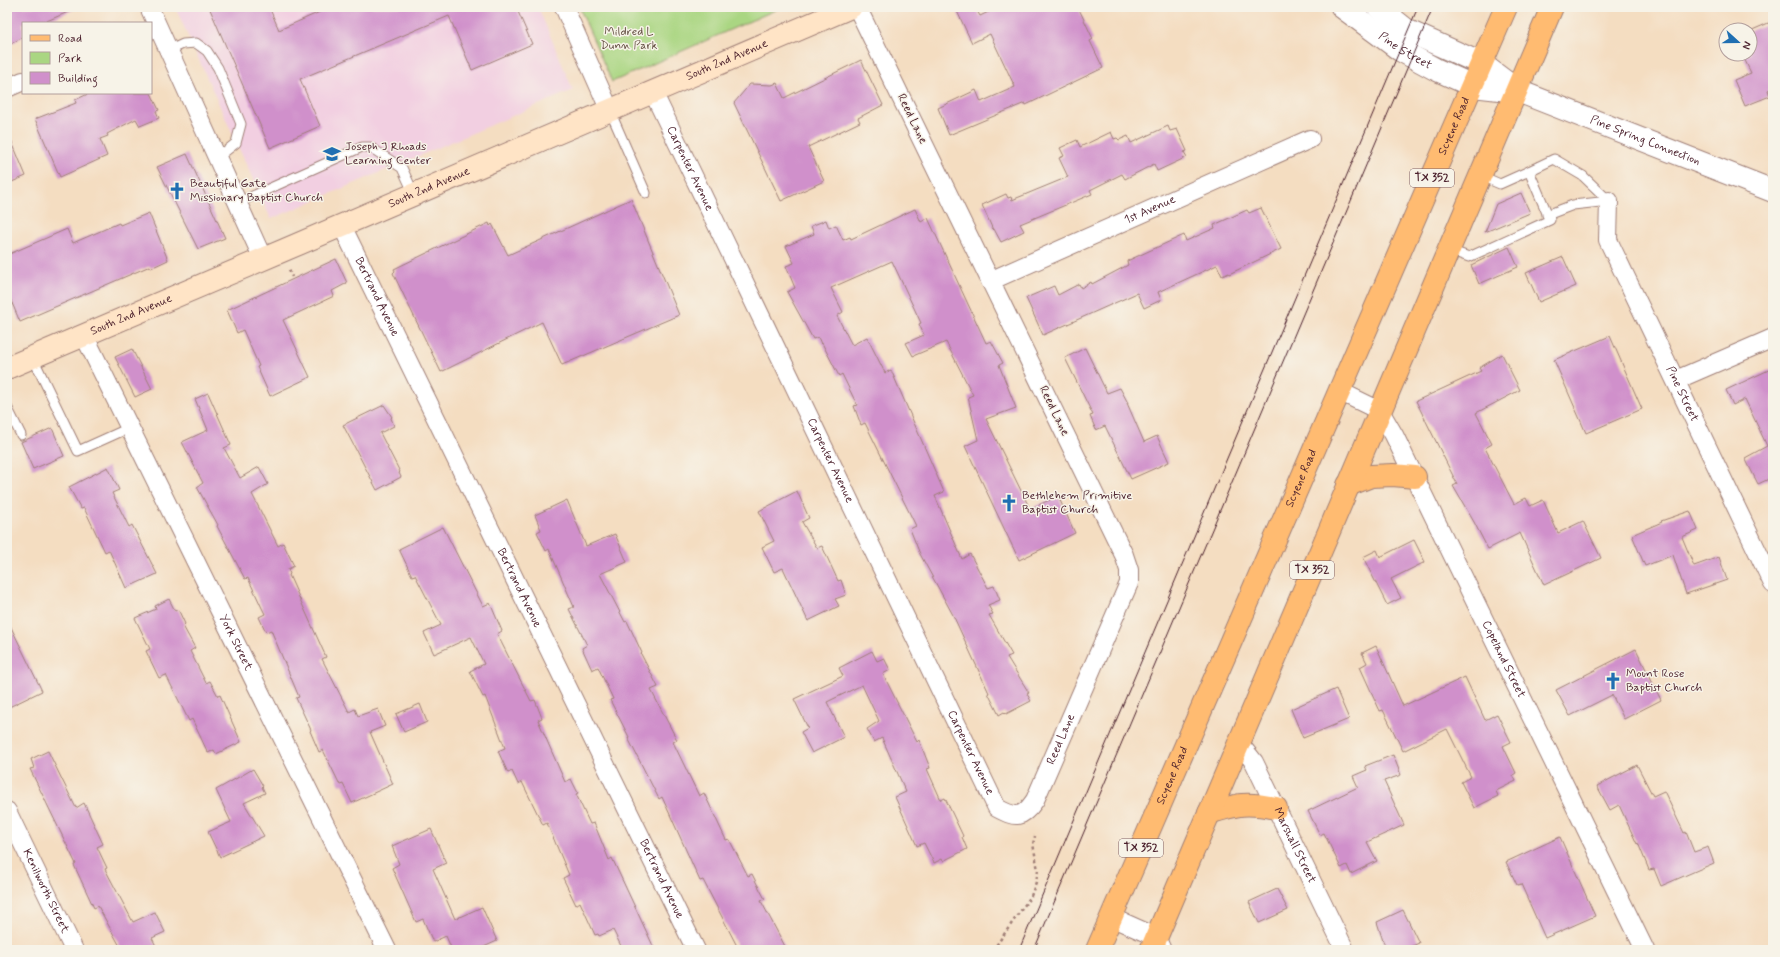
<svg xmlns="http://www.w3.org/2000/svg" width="1780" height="957" viewBox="0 0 1780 957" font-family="Mynerve,sans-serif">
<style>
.built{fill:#f2cfe1}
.green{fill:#aad682;stroke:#7a7a56}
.building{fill:#d090cb}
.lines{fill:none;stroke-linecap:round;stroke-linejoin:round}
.service-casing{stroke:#9f7e76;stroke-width:11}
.minor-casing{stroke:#9f7e76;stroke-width:20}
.tertiary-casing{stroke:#9f7e76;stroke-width:24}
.secondary-casing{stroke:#9f7e76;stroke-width:24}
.primary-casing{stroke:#9f7e76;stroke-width:24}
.path{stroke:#9f7e76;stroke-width:2.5;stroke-dasharray:3 3;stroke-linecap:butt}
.service{stroke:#fff;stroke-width:9}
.minor{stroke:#fff;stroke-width:18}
.tertiary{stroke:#fff;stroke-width:22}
.secondary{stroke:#ffe4c6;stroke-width:22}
.primary{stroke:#ffbb71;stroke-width:22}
.tram{stroke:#4a1f2b;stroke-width:1}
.labels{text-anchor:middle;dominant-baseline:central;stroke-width:3;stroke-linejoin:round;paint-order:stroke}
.shield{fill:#f7f3e8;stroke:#7e5f64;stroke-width:1}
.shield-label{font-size:11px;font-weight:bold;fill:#4a1f2b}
.park-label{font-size:12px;fill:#624d41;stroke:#f7f3e8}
.street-label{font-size:12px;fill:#4a1f2b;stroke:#f7f3e8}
.poi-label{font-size:12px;fill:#4a1f2b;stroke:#f7f3e8;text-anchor:start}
</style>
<rect width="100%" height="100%" fill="#f7f3e8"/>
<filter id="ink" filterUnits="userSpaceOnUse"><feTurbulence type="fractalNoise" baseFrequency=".025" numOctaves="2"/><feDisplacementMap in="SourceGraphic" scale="8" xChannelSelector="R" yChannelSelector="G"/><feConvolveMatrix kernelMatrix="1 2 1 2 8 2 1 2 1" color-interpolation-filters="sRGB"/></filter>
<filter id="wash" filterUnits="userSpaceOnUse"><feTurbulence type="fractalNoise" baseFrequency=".012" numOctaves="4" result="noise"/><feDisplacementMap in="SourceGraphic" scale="16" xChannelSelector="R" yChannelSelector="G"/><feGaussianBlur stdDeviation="0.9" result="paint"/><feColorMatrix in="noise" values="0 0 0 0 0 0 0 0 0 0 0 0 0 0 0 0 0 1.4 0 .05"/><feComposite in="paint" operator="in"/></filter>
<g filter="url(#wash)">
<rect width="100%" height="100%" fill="#f4ddc1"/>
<!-- built -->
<polygon class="built" points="175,7 538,7 573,90 271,219"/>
<!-- green -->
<polygon class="green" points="579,7 782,7 612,82"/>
<g id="blocks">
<!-- building -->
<g class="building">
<polygon points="7,7 80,7 42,23 23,23 23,37 7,46"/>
<polygon points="209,7 269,7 279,30 331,7 516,7 532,44 472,70 449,16 300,79 320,126 270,148"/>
<polygon points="955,7 975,7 980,16 999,7 1078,7 1093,39 1090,41 1103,68 1026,105 1025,103 949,135 938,108 976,90 981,102 1015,87 990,34 972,43"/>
<polygon points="1773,21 1773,88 1768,90 1770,96 1745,106 1734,80 1751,73 1742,54 1750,54 1750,31"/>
<polygon points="861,60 883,105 858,118 860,122 808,147 824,181 781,201 734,103 750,84 772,85 777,83 784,98"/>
<polygon points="90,93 151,93 159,110 156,111 159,118 140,126 136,119 107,134 108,136 100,139 107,156 60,177 35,119 76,103 75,100"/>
<polygon points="1168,126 1170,131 1177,129 1187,151 1184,152 1187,157 1157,171 1154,164 1125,179 1122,174 1090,190 1092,194 1020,224 1024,231 1001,242 994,229 993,230 982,205 1006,194 1008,198 1011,197 1012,200 1068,177 1059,158 1064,156 1060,148 1077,140 1080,147 1111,132 1114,139 1117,138 1119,140 1128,136 1131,143"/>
<polygon points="7,130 26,176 7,184"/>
<polygon points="187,154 225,238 198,249 157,167"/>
<polygon points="1521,193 1530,213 1485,232 1496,204"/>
<polygon points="631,199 679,315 562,365 542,322 441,372 393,273 395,271 394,269 489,223 490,226 492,224 508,255"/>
<polygon points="1261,208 1281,249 1229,274 1229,273 1222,276 1217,265 1158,292 1161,300 1144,308 1137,293 1043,335 1026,298 1054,286 1058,295 1079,284 1081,288 1091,282 1092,284 1128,265 1127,261 1184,235 1186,241 1215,228 1214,225 1247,210 1249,213"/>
<polygon points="915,209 921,222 928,218 986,343 991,341 1003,363 999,365 1016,408 986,419 1030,509 1058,496 1075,533 1019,560 965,446 978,440 968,397 973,395 946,342 913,356 906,343 924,335 919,324 921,323 892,261 831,288 843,312 837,316 852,345 867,337 885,373 891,370 944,492 935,496 962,559 970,554 988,588 994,586 1000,600 988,605 993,614 989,615 1012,655 1007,657 1029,693 1027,694 1031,701 1006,714 1004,712 999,715 988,693 989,693 953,615 920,554 910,529 916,526 865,423 861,425 854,406 857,405 842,374 839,376 822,343 821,344 818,337 813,339 787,292 795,288 786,266 794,263 786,246 814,234 811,226 826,220 829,228 836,225 843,240 850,237 851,239"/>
<polygon points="149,213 168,260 151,268 150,266 20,322 7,291 7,255 67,229 73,243 119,223 120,225"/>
<polygon points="1509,247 1518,267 1479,284 1471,265"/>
<polygon points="1563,257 1576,286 1539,302 1526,273"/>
<polygon points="336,259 347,283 332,291 334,296 283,320 310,377 270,396 257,367 259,366 243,330 237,333 227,310"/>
<polygon points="1610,336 1642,409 1586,433 1554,360"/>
<polygon points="1085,348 1107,393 1120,388 1128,403 1127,403 1144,442 1157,436 1169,462 1131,479 1105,426 1096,430 1090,416 1093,415 1065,358"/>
<polygon points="132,349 152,389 135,397 115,357"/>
<polygon points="1502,354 1520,390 1476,413 1492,444 1485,448 1514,504 1526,498 1530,506 1543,500 1558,533 1583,521 1601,558 1544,585 1520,533 1488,549 1474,522 1453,486 1457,484 1416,401 1481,371 1479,368"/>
<polygon points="1773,368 1773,477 1758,484 1745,458 1767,446 1745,399 1733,405 1726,390"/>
<polygon points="208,393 231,445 224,448 240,478 259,467 268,484 252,494 278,546 283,543 294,566 288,569 290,574 289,575 326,657 322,659 349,712 355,709 358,716 378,709 385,726 370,732 393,784 352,803 343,784 340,785 323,750 319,752 310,731 311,730 296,698 299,697 271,630 266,632 259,617 265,614 262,608 248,578 245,579 217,526 218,525 197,487 203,483 182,442 208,430 195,399"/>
<polygon points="384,405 392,417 391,418 394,426 380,433 400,472 399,473 401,477 377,490 343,425"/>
<polygon points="52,428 64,456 33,469 21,442"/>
<polygon points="108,467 119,490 112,493 129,527 132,525 157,574 126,588 109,550 105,552 84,508 81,509 69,487"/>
<polygon points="797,491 809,518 802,522 817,548 822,546 838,581 841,580 846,595 835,599 839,606 808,621 783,568 774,572 762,547 774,541 759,511"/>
<polygon points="567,500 586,546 615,534 627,562 600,574 625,622 627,621 642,653 641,654 658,687 651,690 677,740 673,742 699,796 704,793 726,840 729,839 748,876 752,874 757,884 765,899 761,901 787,950 739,950 703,880 700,881 662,797 659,799 628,738 629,737 610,700 613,699 598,667 592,670 582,648 587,645 569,609 574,607 549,549 546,551 537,532 541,530 535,515"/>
<polygon points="1690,511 1698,530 1682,537 1694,566 1719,557 1727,580 1686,594 1673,555 1645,566 1632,535 1662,522 1661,521"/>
<polygon points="443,527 483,606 490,603 502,631 497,634 531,701 535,700 542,718 538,720 565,782 571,779 578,793 576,794 590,824 594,823 609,860 612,858 655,950 623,950 613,930 599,936 598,934 595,935 580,902 576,905 563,878 569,875 547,823 543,825 522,782 518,784 512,771 508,773 498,751 505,748 485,696 483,697 470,671 484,664 471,637 434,654 424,633 441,625 415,575 412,576 399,549"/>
<polygon points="1414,540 1425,562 1391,579 1401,598 1387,605 1363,557 1377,550 1380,557"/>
<polygon points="169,599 175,611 178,609 185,624 183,626 195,648 190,651 206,683 210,681 218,696 220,695 241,742 216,754 214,750 208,753 192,719 189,721 166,675 159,678 146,651 150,649 135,618 156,609 155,606"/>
<polygon points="7,619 42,691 7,708"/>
<polygon points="1376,646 1403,706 1465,677 1485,720 1497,714 1511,742 1503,746 1516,773 1513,775 1516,781 1496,791 1498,796 1474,808 1461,782 1471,777 1447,729 1403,751 1383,710 1380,711 1360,667 1367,663 1362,653"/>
<polygon points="1636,649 1661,700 1624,719 1612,695 1570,716 1556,690"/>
<polygon points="872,651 877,661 884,658 890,670 883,674 917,742 919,740 930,768 927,769 941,800 945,798 963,836 962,837 967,849 943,861 942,859 934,863 924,843 917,846 895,797 906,792 882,738 874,742 867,729 879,721 862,685 827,702 844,737 812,753 801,732 808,728 794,699 843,676 839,668"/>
<polygon points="1336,689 1349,719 1303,738 1291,709"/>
<polygon points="420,704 427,722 404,732 396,714"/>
<polygon points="48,751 76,808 84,803 103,844 97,847 107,868 105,869 133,922 155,912 165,932 152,938 158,950 122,950 98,906 94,908 74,865 76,864 30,769 34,768 31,759"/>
<polygon points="1393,755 1401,775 1384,781 1404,825 1367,842 1377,861 1351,874 1347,865 1341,868 1324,833 1320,835 1308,811 1358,787 1353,776 1367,770 1365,766"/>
<polygon points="1637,765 1653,796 1664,791 1684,833 1686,832 1694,852 1708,847 1714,863 1661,886 1654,869 1649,870 1638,843 1637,844 1619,805 1610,810 1597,786"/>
<polygon points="253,769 263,786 262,787 265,793 244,803 264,836 220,857 208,832 231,822 216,790"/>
<polygon points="431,829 446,863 433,869 455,919 482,907 497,941 477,950 452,950 446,936 433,942 423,919 416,922 392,868 399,864 392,846"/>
<polygon points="1560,837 1595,916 1545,938 1521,884 1517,885 1506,862"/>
<polygon points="1277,889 1288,910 1259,923 1249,902"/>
<polygon points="1403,910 1419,943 1403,950 1389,950 1383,941 1377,922"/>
</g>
</g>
</g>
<g filter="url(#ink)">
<use href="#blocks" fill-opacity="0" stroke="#9f7e76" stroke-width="1"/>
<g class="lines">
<!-- service casing -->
<g class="service-casing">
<g id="service">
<polyline points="168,51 183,44 196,43 207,51 218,68 241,124 236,143 217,158"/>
<polyline points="610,111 646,193"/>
<polyline points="1529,171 1554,159 1583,176 1609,201"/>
<polyline points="237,203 362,147 370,147 402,168 414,194"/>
<polyline points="1547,215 1573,205 1609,201"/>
<polyline points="1449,250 1469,257 1550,220 1529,171 1500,184 1481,176"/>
<polyline points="32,356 78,451 129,428"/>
<polyline points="7,407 21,435"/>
</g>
</g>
<!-- minor casing -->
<g class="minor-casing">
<g id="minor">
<polyline points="149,7 263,259"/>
<polyline points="564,7 610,111"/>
<polyline points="7,88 23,81"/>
<path id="s1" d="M653,92L997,808C1016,818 1022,819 1035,800L1129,583V570L1124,555L857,7"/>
<path id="s2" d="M1609,201L1608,240L1773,584"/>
<path id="s3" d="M342,226L696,950"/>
<path id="s4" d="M990,281L1310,139"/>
<path id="s5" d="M84,335L387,950"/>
<polyline points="1676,380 1773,338"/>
<path id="s6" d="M1339,391L1380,411L1394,435L1645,950"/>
<path id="s7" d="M1239,743L1254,762L1345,950"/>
<path id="s8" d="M7,811L74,950"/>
<polyline points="1111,917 1156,937 1162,950"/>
</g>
</g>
<!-- tertiary casing -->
<g class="tertiary-casing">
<g id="tertiary">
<path id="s9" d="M1342,7L1400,50L1435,69L1473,86L1517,91"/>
<path id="s10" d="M1378,7L1408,31L1482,64L1518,91L1773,191"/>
</g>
</g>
<!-- secondary casing -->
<g class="secondary-casing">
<g id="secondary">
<path id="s11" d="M7,368L282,251L851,7"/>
</g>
</g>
<!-- primary casing -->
<g class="primary-casing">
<g id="primary">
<polyline points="1348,485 1371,476 1393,475 1415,477"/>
<path d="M1209,813C1238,804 1246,802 1276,808"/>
<path id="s12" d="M1097,950L1506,7"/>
<polyline points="1151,950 1552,7"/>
</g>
</g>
<!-- path -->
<g class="path">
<polyline points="289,270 292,277"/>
<polyline points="993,950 1031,896 1036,882 1038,870 1033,844 1035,836"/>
</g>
<!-- service -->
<use href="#service" class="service"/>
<!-- minor -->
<use href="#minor" class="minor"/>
<!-- tertiary -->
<use href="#tertiary" class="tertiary"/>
<!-- secondary -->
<use href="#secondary" class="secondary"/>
<!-- primary -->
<use href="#primary" class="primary"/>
<!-- tram -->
<g class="tram">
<polyline points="1019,950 1418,7"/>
<polyline points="1034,950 1433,7"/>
</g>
</g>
</g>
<!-- icons -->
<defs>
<g id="school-bare" transform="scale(1.38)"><path d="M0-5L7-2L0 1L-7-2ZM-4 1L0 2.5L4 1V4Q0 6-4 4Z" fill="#1f6fb2" stroke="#f7f3e8" stroke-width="2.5" paint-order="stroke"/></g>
<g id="church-bare" transform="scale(1.38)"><path d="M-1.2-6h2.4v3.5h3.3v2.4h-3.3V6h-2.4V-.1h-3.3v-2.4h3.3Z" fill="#1f6fb2" stroke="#f7f3e8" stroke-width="2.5" paint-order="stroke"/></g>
</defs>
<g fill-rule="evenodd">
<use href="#school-bare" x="332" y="154"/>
<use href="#church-bare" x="177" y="191"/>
<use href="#church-bare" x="1009" y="503"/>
<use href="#church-bare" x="1613" y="681"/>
</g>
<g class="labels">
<!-- shield labels -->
<g class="shield">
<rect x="1410" y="169" width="44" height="18" rx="3"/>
<rect x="1290" y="561" width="44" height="18" rx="3"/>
<rect x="1119" y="839" width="44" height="18" rx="3"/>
</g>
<g class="shield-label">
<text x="1432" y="178">TX 352</text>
<text x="1312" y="570">TX 352</text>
<text x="1141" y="848">TX 352</text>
</g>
<!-- park labels -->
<g class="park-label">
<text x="629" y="32">Mildred L<tspan x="629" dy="14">Dunn Park</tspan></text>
</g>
<!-- street labels -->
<g class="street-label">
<text stroke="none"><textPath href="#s9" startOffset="77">Pine Street</textPath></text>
<text stroke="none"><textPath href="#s11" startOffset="783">South 2nd Avenue</textPath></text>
<text transform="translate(912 119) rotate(64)">Reed Lane</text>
<text stroke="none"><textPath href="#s12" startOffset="898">Scyene Road</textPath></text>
<text stroke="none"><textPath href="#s10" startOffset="301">Pine Spring Connection</textPath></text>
<text stroke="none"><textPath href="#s1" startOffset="85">Carpenter Avenue</textPath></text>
<text stroke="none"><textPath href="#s11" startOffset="459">South 2nd Avenue</textPath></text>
<text stroke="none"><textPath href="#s4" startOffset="175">1st Avenue</textPath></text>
<text stroke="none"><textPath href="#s3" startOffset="79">Bertrand Avenue</textPath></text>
<text stroke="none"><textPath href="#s11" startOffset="135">South 2nd Avenue</textPath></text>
<text stroke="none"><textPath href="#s2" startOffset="210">Pine Street</textPath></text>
<text transform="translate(1054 411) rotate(64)">Reed Lane</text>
<text stroke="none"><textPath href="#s1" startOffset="409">Carpenter Avenue</textPath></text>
<text stroke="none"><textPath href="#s12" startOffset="514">Scyene Road</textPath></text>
<text stroke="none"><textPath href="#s3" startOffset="403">Bertrand Avenue</textPath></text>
<text stroke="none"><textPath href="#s5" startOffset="343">York Street</textPath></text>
<text stroke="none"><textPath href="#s6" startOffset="323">Copeland Street</textPath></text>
<text stroke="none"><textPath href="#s1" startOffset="906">Reed Lane</textPath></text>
<text stroke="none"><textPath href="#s1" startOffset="733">Carpenter Avenue</textPath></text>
<text stroke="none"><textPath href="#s12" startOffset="190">Scyene Road</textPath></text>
<text stroke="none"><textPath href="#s7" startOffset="117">Marshall Street</textPath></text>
<text stroke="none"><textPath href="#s3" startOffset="727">Bertrand Avenue</textPath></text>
<text stroke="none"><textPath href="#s8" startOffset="89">Kenilworth Street</textPath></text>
</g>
<!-- poi labels -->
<g class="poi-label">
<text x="345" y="147">Joseph J Rhoads<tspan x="345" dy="14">Learning Center</tspan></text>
<text x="190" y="184">Beautiful Gate<tspan x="190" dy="14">Missionary Baptist Church</tspan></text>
<text x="1022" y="496">Bethlehem Primitive<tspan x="1022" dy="14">Baptist Church</tspan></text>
<text x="1626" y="674">Mount Rose<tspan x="1626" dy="14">Baptist Church</tspan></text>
</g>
</g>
<!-- margin -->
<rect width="1780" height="957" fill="none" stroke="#f7f3e8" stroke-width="24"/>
<!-- legend -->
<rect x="22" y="22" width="130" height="72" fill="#f7f3e8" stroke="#b29e9c"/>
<rect x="30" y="35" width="20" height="6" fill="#ffbb71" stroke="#b29e9c"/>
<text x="58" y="42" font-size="12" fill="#4a1f2b">Road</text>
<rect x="30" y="52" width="20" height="12" fill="#aad682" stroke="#b29e9c"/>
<text x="58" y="62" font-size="12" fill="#4a1f2b">Park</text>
<rect x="30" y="72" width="20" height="12" fill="#d090cb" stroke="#b29e9c"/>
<text x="58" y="82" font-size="12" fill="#4a1f2b">Building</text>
<!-- north arrow -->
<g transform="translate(1738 42) rotate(111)"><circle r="19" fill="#f7f3e8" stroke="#b29e9c"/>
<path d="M0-3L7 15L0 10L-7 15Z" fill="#1f6fb2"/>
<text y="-6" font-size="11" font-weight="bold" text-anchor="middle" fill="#4a1f2b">N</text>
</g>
</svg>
